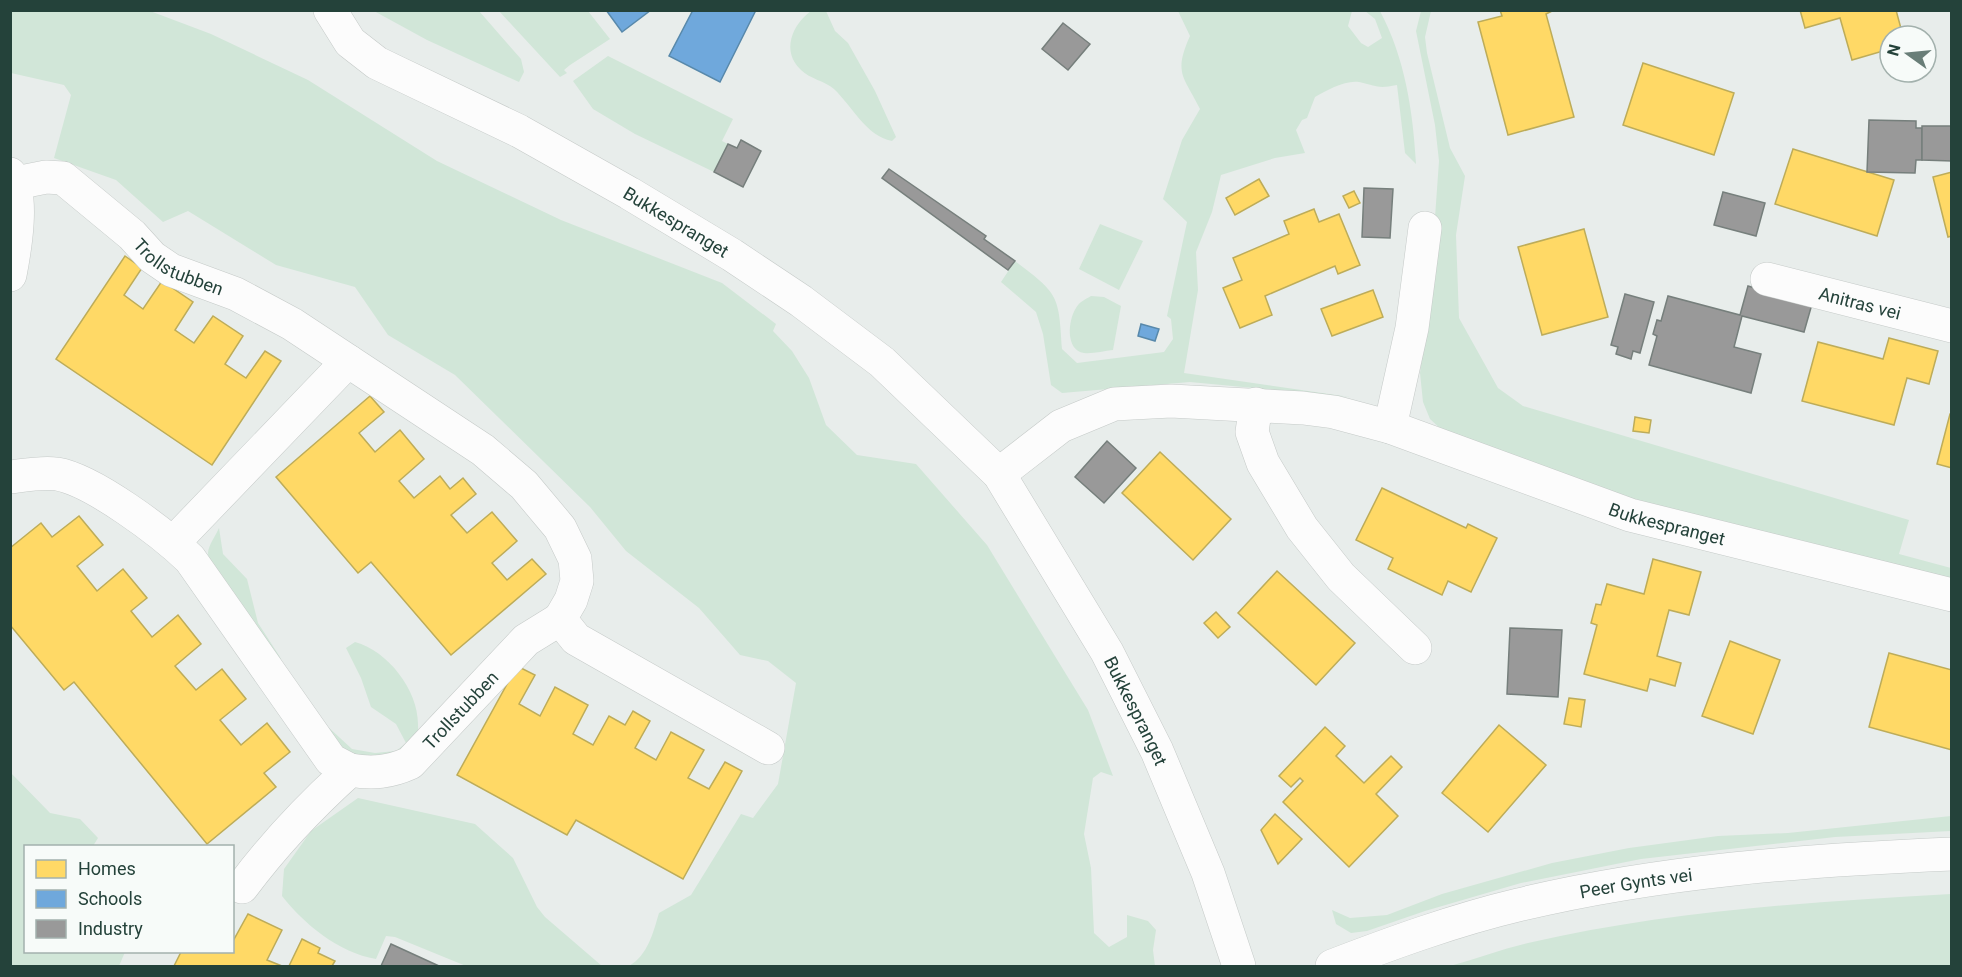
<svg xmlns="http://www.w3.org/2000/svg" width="1962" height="977" viewBox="0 0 1962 977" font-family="Roboto,sans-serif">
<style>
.green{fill:#d1e6d8}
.homes{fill:#ffd966;stroke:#bdac59;stroke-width:1.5}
.schools{fill:#6fa8dc;stroke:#5889ab;stroke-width:1.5}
.industry{fill:#999;stroke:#767f7c;stroke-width:1.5}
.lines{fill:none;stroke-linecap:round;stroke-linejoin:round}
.minor-casing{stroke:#c5cac8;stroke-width:34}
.minor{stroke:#fcfcfc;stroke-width:33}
.labels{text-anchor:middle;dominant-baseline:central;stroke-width:6;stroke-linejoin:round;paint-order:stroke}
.street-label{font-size:18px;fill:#24423a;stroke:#f7fbf9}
</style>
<rect width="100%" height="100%" fill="#e8edeb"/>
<!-- green -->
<g class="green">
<path d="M10,11H150L211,34L308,80L437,161L561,220L722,283L776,324L773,331L792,351L809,378L826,425L857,455L916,464L987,545L1088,710L1113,776L1101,772L1093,778L1084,834L1091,868L1094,933L1109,947L1127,937V915L1148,921L1156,930L1153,950L1155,966H629C648,955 653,933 659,913L691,895L741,814L753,818L778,784L796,683L768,661L740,655L699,608L626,551L590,507L455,375L388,335L355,287L276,265L188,211L163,222L116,180L54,158L71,95L64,85L11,73Z"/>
<polygon points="374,11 479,11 521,59 524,72 519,82 427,40"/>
<polygon points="499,11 588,11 610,39 570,65 564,70 567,73 560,77"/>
<path d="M811,11H826L835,31L848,43L875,91L896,137L892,141C866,136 852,106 834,89C825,81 810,79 801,70C781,51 792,25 811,11Z"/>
<path d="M1178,11H1352L1348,26L1361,43L1368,47L1382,38L1375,19L1365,11H1380C1405,58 1413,111 1416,164L1405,153L1397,85C1377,89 1378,86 1359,82C1345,80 1327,90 1315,97L1307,118L1302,120L1296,130L1305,153L1275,158L1221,175L1212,212L1196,252L1198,290L1184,373L1350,397L1190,382L1062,393L1051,385L1043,334L1036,312L1001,282L1015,261C1058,294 1059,294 1062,349L1077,363L1164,352L1173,339L1171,319L1167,316L1187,222L1163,199L1182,140L1200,109C1184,76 1173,74 1190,36Z"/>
<polygon points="1421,11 1431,11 1425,37 1427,53 1450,148 1465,176 1456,235 1459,318 1498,388 1523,406 1909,520 1899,554 1951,568 1951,578 1598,492 1444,432 1430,419 1423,402 1420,373 1429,302 1439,161 1435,125 1416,31"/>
<polygon points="608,56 733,119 722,141 728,144 714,172 635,134 593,109 573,81"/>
<polygon points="1100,224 1143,241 1119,290 1079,269"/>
<path d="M1091,296L1104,297L1121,306L1113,350C1104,351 1092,354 1084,353C1065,350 1068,320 1076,308C1079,302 1086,299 1091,296Z"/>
<path d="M219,528L223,554L247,579L258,623L280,657L290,682L302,703L352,749L375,753L396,751L406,743L396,724L371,707L361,678L346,648L355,642C388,651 418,690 418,724C418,730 419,738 416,742C414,748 408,751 403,754C375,771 346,757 325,737C303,707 208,583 208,553C208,546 216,535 219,528Z"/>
<polygon points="10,772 50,813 80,819 98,838 93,846 26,846 26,952 125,952 119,966 11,966"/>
<path d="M358,798L475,824L513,858L537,907L545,917L602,966H466L395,937L386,936L376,959C339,953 304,924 282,896L284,869L311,831Z"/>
<polygon points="1951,816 1951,831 1835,837 1641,859 1521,883 1425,911 1367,931 1351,933 1336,924 1332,910 1350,918 1387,915 1442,894 1552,863 1629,848 1718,836 1788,833"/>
<path d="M1951,894V966H1450C1476,959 1502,949 1528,943C1667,911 1809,902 1951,894Z"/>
</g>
<!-- homes -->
<g class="homes">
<polygon points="1500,10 1554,10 1546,14 1574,117 1508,135 1478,22 1502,16"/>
<polygon points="1800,10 1896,10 1903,36 1890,36 1890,49 1852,60 1840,18 1805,28"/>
<polygon points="1643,63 1734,93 1714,155 1623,125"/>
<polygon points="1793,149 1894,180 1877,236 1775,204"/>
<polygon points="1952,172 1952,236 1948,237 1933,177"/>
<polygon points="1259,179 1269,196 1235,215 1226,198"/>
<polygon points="1354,191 1360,203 1349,208 1343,196"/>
<polygon points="1314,209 1319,222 1339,214 1360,265 1338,274 1335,266 1265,296 1272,315 1240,328 1223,288 1242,280 1233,258 1289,234 1284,221"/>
<polygon points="1584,229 1608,317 1542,335 1518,247"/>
<polygon points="125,256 142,268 124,295 143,309 162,281 193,302 175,330 194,343 213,316 243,336 225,364 246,378 265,351 281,361 212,465 56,359"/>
<polygon points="1373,290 1383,317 1332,336 1321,309"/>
<polygon points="1889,338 1938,351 1929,384 1907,378 1894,425 1802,401 1818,342 1883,359"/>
<polygon points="370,396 384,412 359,433 375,452 400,430 424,459 399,481 414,498 440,476 450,489 463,478 476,494 451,515 467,533 492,512 517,541 492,563 507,580 532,559 546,574 451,655 371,562 358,573 276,477"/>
<polygon points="1950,414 1952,414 1952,468 1937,464"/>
<polygon points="1635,417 1651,420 1649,433 1633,431"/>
<polygon points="1160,452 1231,519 1193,560 1122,493"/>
<polygon points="1382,488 1466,528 1468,524 1497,538 1471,592 1448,581 1442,595 1388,569 1393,558 1356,540"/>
<polygon points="79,516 103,545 77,566 97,591 123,569 147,598 131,611 152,637 178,615 201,644 175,666 196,690 222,669 246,699 220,720 241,745 267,723 290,752 264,773 276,787 207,844 74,682 64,690 10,625 10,548 41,523 52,537"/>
<polygon points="1653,559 1701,572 1689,615 1669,610 1657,656 1681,663 1675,686 1650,679 1647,691 1584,674 1597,625 1591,623 1596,604 1601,605 1607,584 1644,594"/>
<polygon points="1277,571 1355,643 1316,685 1238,613"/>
<polygon points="1216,612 1230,627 1218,638 1204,623"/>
<polygon points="1730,641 1780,660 1753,734 1702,716"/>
<polygon points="1889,653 1952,670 1952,750 1869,727"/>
<polygon points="517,666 535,675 519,704 540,716 555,687 588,705 573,734 593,745 609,716 625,725 633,711 650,721 635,748 656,760 671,732 704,750 688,778 709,789 725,762 742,771 683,879 576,820 567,835 457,775"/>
<polygon points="1569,698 1585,700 1581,727 1564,724"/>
<polygon points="1499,725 1546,765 1488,832 1442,793"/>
<polygon points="1325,727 1345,746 1336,756 1364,783 1391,756 1402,767 1376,794 1398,816 1349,867 1283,802 1303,781 1300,778 1291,787 1279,776"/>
<polygon points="1275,814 1302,839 1278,864 1261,830"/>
<polygon points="248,914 282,930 267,960 282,966 174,966 181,952 232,952 232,943"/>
<polygon points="302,939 320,948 318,953 335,961 332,966 289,966"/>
</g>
<!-- schools -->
<g class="schools">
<polygon points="606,10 651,10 622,32"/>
<polygon points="693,10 756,10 720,82 669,56"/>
<polygon points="1141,324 1159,329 1155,341 1138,336"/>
</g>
<!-- industry -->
<g class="industry">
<polygon points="1063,23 1090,44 1068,70 1042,49"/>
<polygon points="1869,120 1916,121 1916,128 1922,128 1922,160 1916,160 1915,173 1867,172"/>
<polygon points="1922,126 1952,126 1952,161 1922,160"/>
<polygon points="741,140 761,151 743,187 714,172 728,144 737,148"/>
<polygon points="889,169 986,236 984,239 1015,261 1008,270 882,178"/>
<polygon points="1364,188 1393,189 1390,238 1362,237"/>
<polygon points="1723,192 1765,203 1756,236 1714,225"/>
<polygon points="1748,286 1812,304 1804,332 1742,316 1734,347 1761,354 1751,393 1649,365 1657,336 1653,334 1657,320 1661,321 1668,296 1740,315"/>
<polygon points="1625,294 1654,302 1640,353 1633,351 1631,359 1616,354 1618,347 1611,345"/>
<polygon points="1107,441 1136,468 1104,503 1075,477"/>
<polygon points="1510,628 1562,630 1558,697 1507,694"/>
<polygon points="391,944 439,966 381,966"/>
</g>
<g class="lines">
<!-- minor casing -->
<g class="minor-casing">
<g id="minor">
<path id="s1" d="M330,10L350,42L377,63L519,131L629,193L732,255L801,301L882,362L999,474L1107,652L1157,751L1208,873L1239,966"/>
<path d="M10,174C24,197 15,249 10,275"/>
<path id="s2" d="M16,183L46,177L63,178L132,235L152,257L171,270L236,294L292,324L483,450L524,485L560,528L575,559L577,581L571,600L560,619L576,639L768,748"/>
<path id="s3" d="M1767,279L1952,326"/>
<polyline points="1256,404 1252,432 1263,463 1302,528 1341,577 1415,648"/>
<polyline points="1390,427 1412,328 1425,228"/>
<path id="s4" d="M999,474L1061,426L1114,404L1171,401L1303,408L1334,412L1390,427L1630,515L1952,595"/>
<path d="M10,477C26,475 41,472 57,474C93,480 163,533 190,559L331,760L350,770"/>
<polyline points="173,543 348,361"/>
<path id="s5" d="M242,887C274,844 310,806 350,770C373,774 390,772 410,763L526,640L560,619"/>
<path id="s6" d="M1332,966C1392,943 1455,920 1518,905C1659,871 1807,860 1952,854"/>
</g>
</g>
<!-- minor -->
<use href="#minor" class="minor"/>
</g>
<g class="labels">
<!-- street labels -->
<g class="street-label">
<text stroke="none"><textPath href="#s1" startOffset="411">Bukkespranget</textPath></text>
<text stroke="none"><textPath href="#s2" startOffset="195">Trollstubben</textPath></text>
<text stroke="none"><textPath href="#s3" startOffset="96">Anitras vei</textPath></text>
<text stroke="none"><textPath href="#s4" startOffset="708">Bukkespranget</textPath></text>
<text stroke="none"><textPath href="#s5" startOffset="294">Trollstubben</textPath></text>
<text stroke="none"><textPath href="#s1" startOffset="1096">Bukkespranget</textPath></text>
<text stroke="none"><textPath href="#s6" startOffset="316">Peer Gynts vei</textPath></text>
</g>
</g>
<!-- border -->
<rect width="1962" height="977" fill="none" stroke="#24423a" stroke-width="24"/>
<!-- legend -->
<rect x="24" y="845" width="210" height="108" fill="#f7fbf9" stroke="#a3b1ad" stroke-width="1.5"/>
<rect x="36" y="860" width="30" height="18" fill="#ffd966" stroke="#a3b1ad" stroke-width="1.5"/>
<text x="78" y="875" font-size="18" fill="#24423a">Homes</text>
<rect x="36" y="890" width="30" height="18" fill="#6fa8dc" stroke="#a3b1ad" stroke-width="1.5"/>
<text x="78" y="905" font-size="18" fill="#24423a">Schools</text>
<rect x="36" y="920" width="30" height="18" fill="#999999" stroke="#a3b1ad" stroke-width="1.5"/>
<text x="78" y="935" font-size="18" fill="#24423a">Industry</text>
<!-- north arrow -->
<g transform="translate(1908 54) rotate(285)"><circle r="28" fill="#f7fbf9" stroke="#a3b1ad" stroke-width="1.5"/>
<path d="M0-4.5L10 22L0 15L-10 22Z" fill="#697e78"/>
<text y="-9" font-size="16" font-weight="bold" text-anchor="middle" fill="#24423a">N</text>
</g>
</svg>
